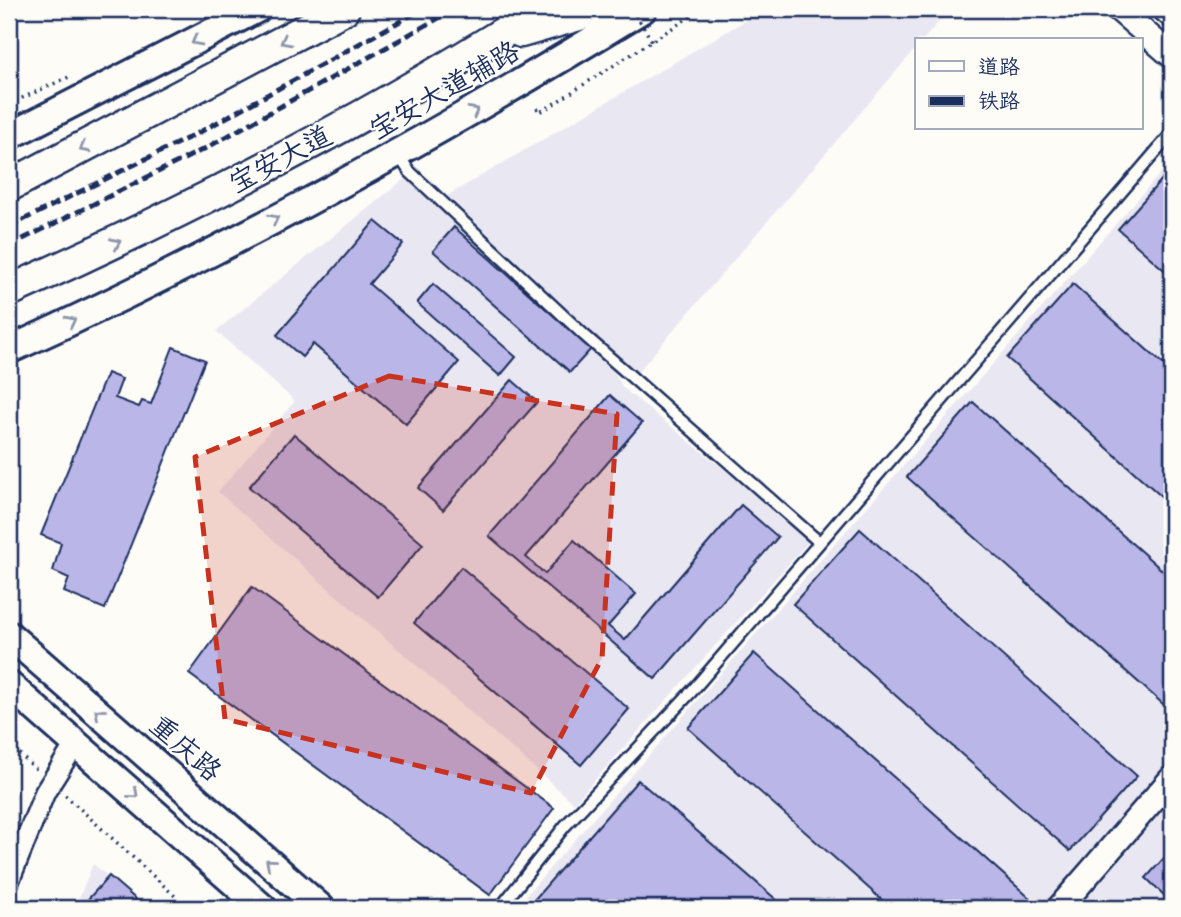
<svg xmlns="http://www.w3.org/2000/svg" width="1181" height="917" viewBox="0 0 1181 917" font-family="Caveat,'LXGW WenKai TC',sans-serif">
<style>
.built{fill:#e9e7f2}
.building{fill:#bab6e8;stroke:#1b2f5e;stroke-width:2}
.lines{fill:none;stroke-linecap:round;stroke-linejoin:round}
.service-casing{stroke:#1b2f5e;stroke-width:15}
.minor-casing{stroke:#1b2f5e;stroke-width:24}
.tertiary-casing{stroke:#1b2f5e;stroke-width:28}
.secondary-casing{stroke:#1b2f5e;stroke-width:32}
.primary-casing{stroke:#1b2f5e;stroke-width:35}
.path{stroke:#1b2f5e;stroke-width:3.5;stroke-dasharray:2 5;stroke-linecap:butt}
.service{stroke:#fdfcf7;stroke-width:10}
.minor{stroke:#fdfcf7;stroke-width:19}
.tertiary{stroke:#fdfcf7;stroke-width:23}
.secondary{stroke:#fdfcf7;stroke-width:26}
.primary{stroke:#fdfcf7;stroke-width:30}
.rail{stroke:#1b2f5e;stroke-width:5;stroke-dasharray:10 5;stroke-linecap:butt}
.path-bridge{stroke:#1b2f5e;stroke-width:3.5;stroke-dasharray:2 5;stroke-linecap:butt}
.oneway{stroke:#8c96aa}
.marked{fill:#c8321e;fill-opacity:0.2;stroke:#c8321e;stroke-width:5;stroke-dasharray:14 9;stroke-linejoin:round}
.labels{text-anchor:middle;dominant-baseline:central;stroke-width:5;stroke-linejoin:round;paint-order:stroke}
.street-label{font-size:28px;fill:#1b2f5e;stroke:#fdfcf7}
</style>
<rect width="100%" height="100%" fill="#fdfcf7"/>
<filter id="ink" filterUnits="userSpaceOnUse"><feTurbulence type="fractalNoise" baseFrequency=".0143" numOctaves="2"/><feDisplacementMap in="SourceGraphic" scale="14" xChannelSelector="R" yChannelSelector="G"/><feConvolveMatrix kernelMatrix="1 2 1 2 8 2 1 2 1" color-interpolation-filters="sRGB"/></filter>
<g filter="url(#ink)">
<!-- built -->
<g class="built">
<polygon points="765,9 950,9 923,40 917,40 917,47 636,374 447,196"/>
<polygon points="1172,160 1172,908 515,908"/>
<polygon points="408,176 610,364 623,388 811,539 574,803 218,492 295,401 216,331"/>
<polygon points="93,864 146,908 75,908"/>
</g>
<!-- building -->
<g class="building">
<polygon points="1172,168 1172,277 1118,229"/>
<polygon points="375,221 403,244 369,284 459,362 406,424 313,344 302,357 277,335"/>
<polygon points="454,227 591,349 570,372 433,251"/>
<polygon points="433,284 516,357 500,376 417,303"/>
<polygon points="1073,284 1172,372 1172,506 1007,358"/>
<polygon points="173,347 205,360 105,609 64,592 69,578 53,571 61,543 41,535 107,373 122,379 115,398 139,407 142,401 151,404"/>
<polygon points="512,380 537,402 443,510 418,488"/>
<polygon points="610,395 642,423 526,557 545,574 574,540 636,594 608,626 625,640 741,505 778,537 655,679 489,536"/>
<polygon points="973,402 1172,579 1172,712 907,477"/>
<polygon points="294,434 423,544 378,597 249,487"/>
<polygon points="860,529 1137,776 1070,851 793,604"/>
<polygon points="461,567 629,709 581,765 414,623"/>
<polygon points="252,587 554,808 490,895 189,674"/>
<polygon points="754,653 1032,900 1024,908 891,908 688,728"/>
<polygon points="638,780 786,908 527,908"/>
<polygon points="1172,849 1172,889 1165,896 1146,878"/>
<polygon points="109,876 146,908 80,908"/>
</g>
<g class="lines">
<!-- service casing -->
<g class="service-casing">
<g id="service">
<polyline points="398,154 409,171 584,335 818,541"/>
<polyline points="500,908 565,826 692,691 1172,133"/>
</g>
</g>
<!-- minor casing -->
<g class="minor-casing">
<polyline id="minor" points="9,881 45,792 76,743"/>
</g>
<!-- tertiary casing -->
<g class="tertiary-casing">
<g id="tertiary">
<polyline points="1118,9 1172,56"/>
<polyline points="1164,9 1172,16"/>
<polyline points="1059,908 1172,778"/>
</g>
</g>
<!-- secondary casing -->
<g class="secondary-casing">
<g id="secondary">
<polyline points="9,136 257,9"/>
<path d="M9,350C228,251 439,134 643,9"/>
<polyline points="9,635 321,908"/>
<polyline points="9,685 263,908"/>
</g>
</g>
<!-- primary casing -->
<g class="primary-casing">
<g id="primary">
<polyline points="521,32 599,9"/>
<polyline points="9,186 344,9"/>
<path d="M9,291C192,209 372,117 541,9"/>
</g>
</g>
<!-- path -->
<g class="path">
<polyline points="9,104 71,76"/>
<polyline points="537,108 539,112 544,110 702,9"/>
<polyline points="9,744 36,769"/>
<polyline points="65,795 188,908"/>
</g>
<!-- service -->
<use href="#service" class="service"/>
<!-- minor -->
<use href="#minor" class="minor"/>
<!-- tertiary -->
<use href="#tertiary" class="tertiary"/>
<!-- secondary -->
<use href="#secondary" class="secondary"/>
<!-- primary -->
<use href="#primary" class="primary"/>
<!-- rail -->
<g class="rail">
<polyline points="9,227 200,132 422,9"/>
<polyline points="9,246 208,147 455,9"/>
</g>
<!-- path-bridge -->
<polyline class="path-bridge" points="632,9 652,41"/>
</g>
<!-- one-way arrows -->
<defs><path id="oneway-chevron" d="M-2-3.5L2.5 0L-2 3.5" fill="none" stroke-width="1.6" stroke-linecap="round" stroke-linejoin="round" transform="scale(1.75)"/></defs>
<g class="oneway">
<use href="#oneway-chevron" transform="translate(196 41) rotate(152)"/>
<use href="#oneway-chevron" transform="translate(285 41) rotate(152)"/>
<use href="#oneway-chevron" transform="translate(474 111) rotate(-29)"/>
<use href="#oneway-chevron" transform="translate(84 148) rotate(152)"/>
<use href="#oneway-chevron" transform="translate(274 219) rotate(-27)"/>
<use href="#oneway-chevron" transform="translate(116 243) rotate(-24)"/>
<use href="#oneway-chevron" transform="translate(71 321) rotate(-27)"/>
<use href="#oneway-chevron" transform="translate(99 713) rotate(-139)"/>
<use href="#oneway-chevron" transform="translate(134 794) rotate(41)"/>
<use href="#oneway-chevron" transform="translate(270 863) rotate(-139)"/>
</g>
</g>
<!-- marked area -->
<path class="marked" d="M389,376L617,414L602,658L531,793L225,719L195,457Z"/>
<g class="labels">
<!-- street labels -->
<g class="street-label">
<text transform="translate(444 90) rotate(-30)">宝安大道辅路</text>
<text transform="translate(280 159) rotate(-28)">宝安大道</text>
<text transform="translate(186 748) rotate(41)">重庆路</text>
</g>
</g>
<!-- margin -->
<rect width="1181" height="917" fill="none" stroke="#fdfcf7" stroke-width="35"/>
<rect x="18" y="18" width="1146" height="882" fill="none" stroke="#1b2f5e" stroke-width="2.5" filter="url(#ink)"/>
<!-- legend -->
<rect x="915" y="38" width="228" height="91" fill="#fdfcf7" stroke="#a3aaba" stroke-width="2"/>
<rect x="929" y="61" width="35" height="10" fill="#fdfcf7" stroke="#a3aaba" stroke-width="2"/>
<text x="978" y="74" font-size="21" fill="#1b2f5e">道路</text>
<rect x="929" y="96" width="35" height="10" fill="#1b2f5e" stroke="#a3aaba" stroke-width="2"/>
<text x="978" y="108" font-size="21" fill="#1b2f5e">铁路</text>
</svg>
